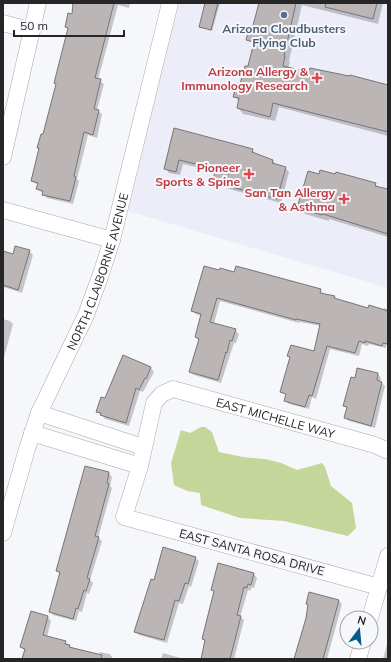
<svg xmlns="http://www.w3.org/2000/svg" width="391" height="662" viewBox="0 0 391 662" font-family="Mulish,sans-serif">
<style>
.built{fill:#ededf9}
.green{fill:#c5d69b}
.shadow{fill:#0003}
.building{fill:#bbb6b5;stroke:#787474}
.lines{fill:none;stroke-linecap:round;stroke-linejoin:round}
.street-casing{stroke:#a9a9ac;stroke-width:17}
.street{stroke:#fff;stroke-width:16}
.service-dot{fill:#5c6f8a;stroke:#f6f7fa;stroke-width:1.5}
.health-dot{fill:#e0444e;stroke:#f6f7fa;stroke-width:1.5}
.labels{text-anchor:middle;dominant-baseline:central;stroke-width:4;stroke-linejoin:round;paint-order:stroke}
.service-label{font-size:12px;font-weight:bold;fill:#4e5e75;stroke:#f6f7fa}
.health-label{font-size:12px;font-weight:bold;fill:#be3a42;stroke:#f6f7fa;text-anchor:end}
.street-label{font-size:12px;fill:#262627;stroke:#f6f7fa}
</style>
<rect width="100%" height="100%" fill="#f6f7fa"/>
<!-- built -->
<polygon class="built" points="178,3 388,3 388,288 128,211"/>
<!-- green -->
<polygon class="green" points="201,427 205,427 212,432 219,452 243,457 265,459 281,463 297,470 322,463 325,467 331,486 352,503 356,528 348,536 284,521 240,518 201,505 200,493 187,491 174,485 171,463 181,430 190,433"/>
<!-- shadow -->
<g class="shadow">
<polygon points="81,3 130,3 129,8 118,5 98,80 104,84 97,110 102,114 97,138 88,135 77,179 79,181 73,204 47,198 43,193 37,189 38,185 32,181 40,149 38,147 44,135 56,85 55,83 69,30 66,27 75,16"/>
<polygon points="206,3 220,3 212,31 200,26"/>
<polygon points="257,3 383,3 378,24 302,5 289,61 290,62 288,68 309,73 388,86 388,136 279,107 275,121 243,114 238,108 240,102 234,96 241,85 248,67 254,45 247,39 253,30 259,5"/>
<polygon points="175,129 252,150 257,155 272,160 277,165 285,168 289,172 281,203 218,186 213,182 216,172 183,164 180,175 169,173 165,168"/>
<polygon points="375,184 379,188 388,190 388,237 329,219 329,221 305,214 298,208"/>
<polygon points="29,251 33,255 22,293 3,287 3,252 13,255"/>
<polygon points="220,271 235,273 321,290 320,298 322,291 324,295 369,309 383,311 384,308 388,309 388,346 386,345 386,348 369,344 368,346 362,344 359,356 330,349 316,399 312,397 309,409 289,404 285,401 287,396 281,392 290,358 288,356 314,352 321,326 300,322 299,323 220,301 214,324 235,330 239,334 236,343 234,343 221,383 194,375 190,372 199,341 196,337 202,316 196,314 192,311"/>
<polygon points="3,319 10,321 13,324 3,361"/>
<polygon points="124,356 151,368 154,372 143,392 140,391 129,426 105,419 98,411 106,399"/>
<polygon points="378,374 381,378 380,382 385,386 375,428 349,421 345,418 348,409 345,406"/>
<polygon points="86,467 109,473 112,477 110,486 112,488 98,538 102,541 90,580 93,583 89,594 87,593 82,612 79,611 76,621 53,615 50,611 61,574 57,571"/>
<polygon points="195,558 199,561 191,587 189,586 183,604 179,603 167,643 139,635 136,632 154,581"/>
<polygon points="219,564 254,574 257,578 254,588 252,587 250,591 248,590 240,617 244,620 234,659 222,659 203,639 214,592 212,590"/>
<polygon points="339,601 342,604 327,659 295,659 307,618 309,605 307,604"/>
<polygon points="48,617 51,621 47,637 65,642 72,648 99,655 100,652 110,654 113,659 23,659 25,651 21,647"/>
<polygon points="388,641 388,659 383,659"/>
<polygon points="163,653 184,659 161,659"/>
</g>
<!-- building -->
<g class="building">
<polygon points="73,3 114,3 95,78 101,79 94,109 99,110 93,135 84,132 74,176 76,177 70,201 42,195 43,191 36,189 38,183 31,181 39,148 37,148 41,134 43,134 56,84 54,83 68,28 65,27 68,13 72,14"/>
<polygon points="205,3 218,3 211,30 199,27"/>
<polygon points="259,3 296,3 284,56 285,56 283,66 309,72 310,68 349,76 350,75 388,85 388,132 273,103 270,117 237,108 239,98 233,97 237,83 240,84 245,66 248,66 254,42 246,40 249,28 252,29"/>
<polygon points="326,3 377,3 373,19 325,7"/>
<polygon points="174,128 253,149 252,152 273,160 272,163 286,167 277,199 212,182 216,169 179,160 176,172 164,169"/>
<polygon points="320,170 335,174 336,172 376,183 375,186 388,189 388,234 323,214 322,215 297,208 308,171 319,174"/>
<polygon points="15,246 30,250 18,290 3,285 3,251 13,254"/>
<polygon points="204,266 219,270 220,268 234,272 236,266 321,289 320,293 335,296 334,298 368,308 369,305 388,311 388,344 383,343 382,346 365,341 365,343 359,341 355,353 327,346 312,396 309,395 305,407 284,401 286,394 280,392 290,357 287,356 291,345 314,351 320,324 296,319 296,320 217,298 210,322 236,329 232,341 230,340 227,353 226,352 218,380 189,372 199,339 195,337 201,314 191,311"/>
<polygon points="123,355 151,367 146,379 145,378 139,390 136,388 126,423 100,415 101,413 96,412 101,397 105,398"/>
<polygon points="357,368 378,373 377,380 382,382 371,426 344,418 347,407 343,406 351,377 355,378"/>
<polygon points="85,466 109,472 107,483 109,484 95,536 99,537 87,578 90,579 86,591 84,590 78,609 76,608 73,619 49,612 60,572 56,571"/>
<polygon points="163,547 196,557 188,584 185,583 179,601 175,600 164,640 134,632 151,579 154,580"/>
<polygon points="218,563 254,573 251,585 248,584 247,588 244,587 237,615 241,616 230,659 201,659 205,640 202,639 214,591 211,590"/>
<polygon points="309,592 339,600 323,659 294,659 306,618 308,604 306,604"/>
<polygon points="31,611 48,616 43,635 66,641 65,644 70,645 69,647 102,655 101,659 22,659 25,649 20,647"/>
</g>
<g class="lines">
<!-- street casing -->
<g class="street-casing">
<g id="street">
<polyline points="3,23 32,31"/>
<polyline points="3,157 38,3"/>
<polyline points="3,210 112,240"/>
<polyline points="39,413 143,447"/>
<polyline points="32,433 140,466"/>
<path id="s1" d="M3,533L27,449L39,413L86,315L101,274L112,240L170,3"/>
<path id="s2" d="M379,587L124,517L140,466L154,403L162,394L173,389L375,445L388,451"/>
<polyline points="370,618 388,556"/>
<polyline points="358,659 363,642"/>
</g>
</g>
<!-- street -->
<use href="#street" class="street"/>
</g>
<!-- markers -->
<circle class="service-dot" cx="284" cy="15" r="4"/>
<g class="health-dot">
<path d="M315 72h4v4h4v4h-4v4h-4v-4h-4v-4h4z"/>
<path d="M247 168h4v4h4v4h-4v4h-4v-4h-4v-4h4z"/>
<path d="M342 193h4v4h4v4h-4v4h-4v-4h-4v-4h4z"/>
</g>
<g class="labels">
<!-- service labels -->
<g class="service-label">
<text x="284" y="28">Arizona Cloudbusters<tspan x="284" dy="14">Flying Club</tspan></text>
</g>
<!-- health labels -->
<g class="health-label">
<text x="308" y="71">Arizona Allergy &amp;<tspan x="308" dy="14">Immunology Research</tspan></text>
<text x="240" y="167">Pioneer<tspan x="240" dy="14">Sports &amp; Spine</tspan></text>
<text x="335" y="192">San Tan Allergy<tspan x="335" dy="14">&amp; Asthma</tspan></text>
</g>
<!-- street labels -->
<g class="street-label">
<text stroke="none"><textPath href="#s1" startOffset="279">NORTH CLAIBORNE AVENUE</textPath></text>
<text stroke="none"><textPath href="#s2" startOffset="513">EAST MICHELLE WAY</textPath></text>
<text transform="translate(252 552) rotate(15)">EAST SANTA ROSA DRIVE</text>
</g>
</g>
<!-- border -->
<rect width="391" height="662" fill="none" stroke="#262627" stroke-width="8"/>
<!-- north arrow -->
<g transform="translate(359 630) rotate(16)"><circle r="19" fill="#f6f7fa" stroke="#a3a3a6"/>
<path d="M0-3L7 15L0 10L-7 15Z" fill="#025b8d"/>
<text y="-6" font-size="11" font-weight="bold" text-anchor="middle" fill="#262627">N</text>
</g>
<!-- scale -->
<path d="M14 30v6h110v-6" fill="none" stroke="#262627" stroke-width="2"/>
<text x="20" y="30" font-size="12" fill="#262627" stroke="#f6f7fa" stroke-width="3" paint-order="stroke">50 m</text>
</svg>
